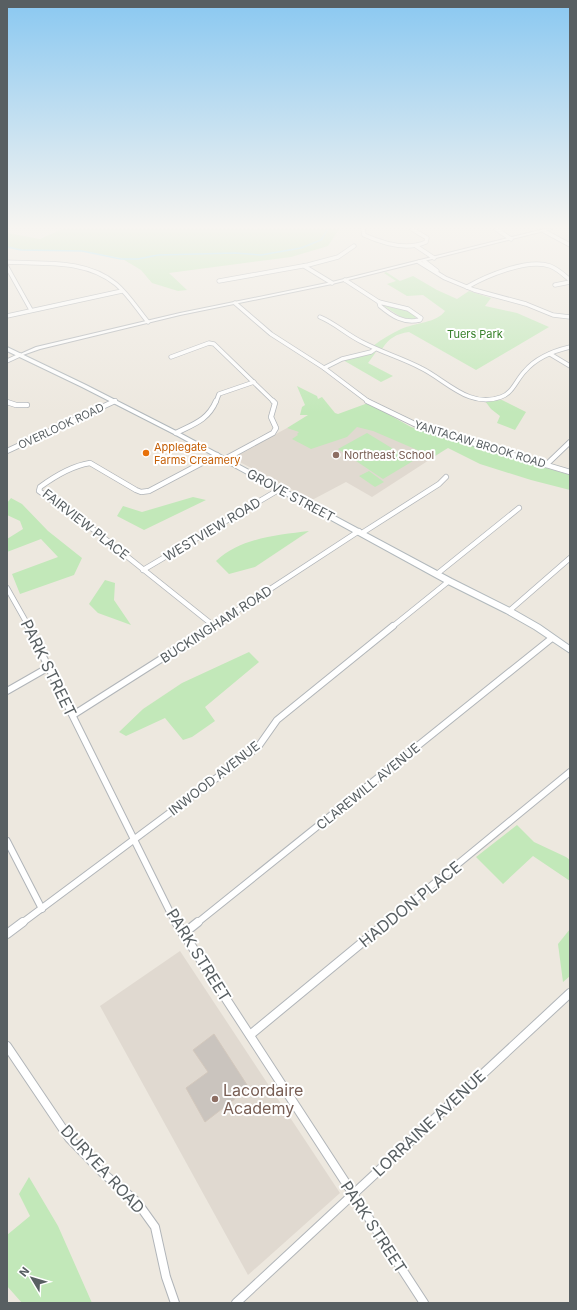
<svg xmlns="http://www.w3.org/2000/svg" width="577" height="1310" viewBox="0 0 577 1310" font-family="Inter,sans-serif">
<style>
.education{fill:#e0d9d0}
.green{fill:#c2e8b9}
.lines{fill:none;stroke-linecap:round;stroke-linejoin:round}
.stream{stroke:#9ee7ff;stroke-width:1.5}
.building{fill:#cac4be;stroke:#d3c8bd}
.minor-far3-casing{stroke:#b1b5b9;stroke-width:5}
.minor-far2-casing{stroke:#b1b5b9;stroke-width:6}
.minor-far1-casing{stroke:#b1b5b9;stroke-width:8}
.minor-casing{stroke:#b1b5b9;stroke-width:10}
.tertiary-casing{stroke:#b1b5b9;stroke-width:2}
.secondary-casing{stroke:#b1b8bc;stroke-width:2}
.minor-far3{stroke:#fff;stroke-width:3.5}
.minor-far2{stroke:#fff;stroke-width:4.5}
.minor-far1{stroke:#fff;stroke-width:6}
.minor{stroke:#fff;stroke-width:8}
.tertiary{fill:#fff;fill-rule:evenodd}
.secondary{fill:#fff;fill-rule:evenodd}
.food-dot{fill:#e8710a;stroke:#fff;stroke-width:1.5}
.education-dot{fill:#8d6e63;stroke:#fff;stroke-width:1.5}
.labels{text-anchor:middle;dominant-baseline:central;stroke-width:4;stroke-linejoin:round;paint-order:stroke}
.far-park-label{font-size:11px;fill:#37812a;stroke:#fff}
.far-street-label{font-size:11px;fill:#585f62;stroke:#fff}
.far-food-label{font-size:11px;fill:#c56008;stroke:#fff;text-anchor:start}
.far-education-label{font-size:11px;fill:#785e54;stroke:#fff;text-anchor:start}
.street-label{font-size:13px;fill:#585f62;stroke:#fff}
.near-street-label{font-size:16px;fill:#585f62;stroke:#fff}
.near-education-label{font-size:16px;fill:#785e54;stroke:#fff;text-anchor:start}
</style>
<rect width="100%" height="100%" fill="#ede8df"/>
<!-- education -->
<g class="education">
<polygon points="357,422 440,453 372,497 346,482 312,500 232,458 287,428"/>
<polygon points="180,951 340,1193 248,1275 100,1006"/>
</g>
<!-- green -->
<g class="green">
<polygon points="62,229 339,229 328,246 291,257 169,273 187,290 178,291 152,283 141,270 121,258 82,251 21,250 7,247 7,233 40,239"/>
<path d="M386,272L400,281L413,276L437,290L457,299L469,291L491,298L485,306L517,313L549,327L476,370L409,332C396,334 389,338 382,349L373,346C382,339 391,334 401,329C414,323 437,323 445,311L423,295L407,296L387,284L396,281L384,273Z"/>
<path d="M381,304H383C393,306 410,308 416,317L415,319L407,321Z"/>
<polygon points="376,352 368,363 393,376 381,382 343,360"/>
<polygon points="297,386 317,396 318,399 322,397 335,413 338,414 368,403 411,427 570,475 570,490 531,480 480,464 448,448 430,459 422,452 373,431 357,427 347,437 311,449 292,439 298,435 297,434 299,432 287,428 308,415 300,415 302,407 305,405"/>
<polygon points="502,400 526,412 515,430 497,423 500,416 491,409 485,401"/>
<polygon points="367,433 413,461 383,479 338,449"/>
<polygon points="369,471 384,482 375,487 359,476"/>
<polygon points="193,497 206,500 144,530 117,516 123,506 142,512"/>
<polygon points="11,498 22,504 48,531 82,558 74,575 20,594 12,574 58,557 41,539 7,552 7,539 23,529 20,521 7,515 7,503"/>
<path d="M309,531L255,567L229,574L216,561C240,538 277,535 309,531Z"/>
<polygon points="105,580 115,583 114,600 131,625 98,613 89,604"/>
<polygon points="249,652 259,662 205,707 215,721 192,737 183,740 165,718 126,736 119,732 143,709 182,683"/>
<polygon points="517,825 534,842 566,857 570,860 570,881 533,856 503,884 476,857"/>
<polygon points="570,929 570,976 563,982 558,944"/>
<polygon points="29,1177 58,1226 92,1303 22,1303 7,1286 7,1235 30,1216 19,1194"/>
</g>
<g class="lines">
<!-- stream -->
<polyline class="stream" points="7,247 21,250 82,251 121,259 138,259 158,255 235,253 261,255 301,248 321,240 328,229"/>
</g>
<!-- building -->
<polygon class="building" points="214,1034 249,1088 205,1122 186,1088 208,1072 193,1050"/>
<g class="lines">
<!-- minor-far3 casing -->
<g class="minor-far3-casing">
<g id="minor-far3">
<path d="M363,229L364,235C382,243 407,251 426,242L427,238L412,229"/>
<polyline points="496,229 511,239"/>
<polyline points="544,231 570,245"/>
<polyline points="416,246 434,258"/>
<polyline points="424,261 437,271"/>
<path d="M7,262C44,264 86,259 116,284C128,294 138,310 148,322"/>
<polyline points="419,262 445,278 474,290 526,304 553,315 570,317"/>
<polyline points="304,266 332,283"/>
<polyline points="7,267 31,310"/>
<polyline points="345,280 379,302"/>
<polyline points="219,281 308,265 338,257 354,246"/>
<polyline points="555,285 570,282"/>
<path d="M467,287C486,276 528,258 550,266C558,269 564,275 570,280"/>
<path d="M379,302L408,309L421,318L420,320C404,324 392,316 380,306Z"/>
<polyline points="235,303 271,334 324,368 369,402"/>
<polyline points="7,316 122,291"/>
<path d="M320,317C335,323 347,335 362,342C381,352 402,358 421,368C446,380 469,409 501,397C513,393 516,380 525,371C536,358 553,351 570,347"/>
<polyline points="550,354 570,366"/>
<polyline points="171,357 209,343 214,344 274,402"/>
<polyline points="7,361 20,355"/>
<polyline points="324,368 342,359 371,352 375,349"/>
<polyline points="113,402 115,401"/>
<polyline points="216,402 219,394 254,382"/>
</g>
</g>
<!-- minor-far2 casing -->
<g class="minor-far2-casing">
<g id="minor-far2">
<polyline points="367,401 425,429 570,472"/>
<polyline points="7,402 16,405 27,405"/>
<path d="M176,433C194,424 208,420 216,401"/>
<polyline points="7,451 115,401"/>
<polyline points="225,459 273,433 276,428 271,417 275,403 273,401"/>
<polyline points="546,465 570,442"/>
<polyline points="362,533 439,484 446,477"/>
<polyline points="143,570 280,489"/>
<polyline points="437,574 519,508"/>
<polyline points="7,588 29,627"/>
<polyline points="509,611 570,558"/>
<path d="M214,626L94,530L39,491L40,487C55,476 71,466 90,463L136,490L141,492L149,491L217,455"/>
<polyline points="212,627 359,531"/>
<polyline points="392,627 449,581"/>
</g>
</g>
<!-- minor-far1 casing -->
<g class="minor-far1-casing">
<g id="minor-far1">
<polyline points="28,626 171,914 177,923"/>
<polyline points="7,691 49,667"/>
<polyline points="73,715 213,626"/>
<polyline points="7,841 42,909"/>
<polyline points="22,923 258,747 277,720 393,626"/>
<polyline points="197,923 552,638"/>
<polyline points="386,923 570,772"/>
</g>
</g>
<!-- minor casing -->
<g class="minor-casing">
<g id="minor">
<polyline points="176,922 424,1303"/>
<polyline points="7,934 23,922"/>
<polyline points="183,934 198,922"/>
<polyline points="250,1035 387,922"/>
<polyline points="7,1046 69,1138 104,1174 137,1202 155,1227 166,1277 175,1303"/>
<polyline points="236,1303 570,993"/>
</g>
</g>
<!-- tertiary casing -->
<g class="tertiary-casing">
<polygon id="tertiary" points="544,229 552,229 332,284 180,315 40,349 20,356 18,355 36,347 180,313 332,282"/>
</g>
<!-- secondary casing -->
<g class="secondary-casing">
<polygon id="secondary" points="7,347 86,385 178,432 452,579 512,609 540,625 570,646 570,653 534,629 506,613 446,583 174,434 82,387 7,351"/>
</g>
<!-- minor-far3 -->
<use href="#minor-far3" class="minor-far3"/>
<!-- minor-far2 -->
<use href="#minor-far2" class="minor-far2"/>
<!-- minor-far1 -->
<use href="#minor-far1" class="minor-far1"/>
<!-- minor -->
<use href="#minor" class="minor"/>
<!-- tertiary -->
<use href="#tertiary" class="tertiary"/>
<!-- secondary -->
<use href="#secondary" class="secondary"/>
</g>
<!-- sky -->
<linearGradient id="sky" x2="0" y2="1"><stop stop-color="#8ac8f1"/><stop offset="0.55" stop-color="#f7f5f1"/><stop offset="1" stop-color="#f7f5f1" stop-opacity="0"/></linearGradient>
<rect width="577" height="413" fill="url(#sky)"/>
<!-- markers -->
<circle class="food-dot" cx="146" cy="453" r="4"/>
<g class="education-dot">
<circle cx="336" cy="455" r="4"/>
<circle cx="215" cy="1099" r="4"/>
</g>
<g class="labels">
<!-- far-park labels -->
<g class="far-park-label">
<text x="475" y="334">Tuers Park</text>
</g>
<!-- far-street labels -->
<g class="far-street-label">
<text transform="translate(61 426) rotate(-25)">OVERLOOK ROAD</text>
<text transform="translate(480 444) rotate(17)">YANTACAW BROOK ROAD</text>
</g>
<!-- far-food labels -->
<g class="far-food-label">
<text x="154" y="447">Applegate<tspan x="154" dy="13">Farms Creamery</tspan></text>
</g>
<!-- far-education labels -->
<g class="far-education-label">
<text x="344" y="455">Northeast School</text>
</g>
<!-- street labels -->
<g class="street-label">
<text transform="translate(291 495) rotate(28)">GROVE STREET</text>
<text transform="translate(86 524) rotate(38)">FAIRVIEW PLACE</text>
<text transform="translate(212 529) rotate(-31)">WESTVIEW ROAD</text>
<text transform="translate(216 624) rotate(-33)">BUCKINGHAM ROAD</text>
<text transform="translate(214 778) rotate(-38)">INWOOD AVENUE</text>
<text transform="translate(368 786) rotate(-39)">CLAREWILL AVENUE</text>
</g>
<!-- near-street labels -->
<g class="near-street-label">
<text transform="translate(49 668) rotate(64)">PARK STREET</text>
<text transform="translate(410 904) rotate(-39)">HADDON PLACE</text>
<text transform="translate(199 955) rotate(58)">PARK STREET</text>
<text transform="translate(429 1123) rotate(-43)">LORRAINE AVENUE</text>
<text transform="translate(103 1169) rotate(47)">DURYEA ROAD</text>
<text transform="translate(374 1227) rotate(57)">PARK STREET</text>
</g>
<!-- near-education labels -->
<g class="near-education-label">
<text x="223" y="1090">Lacordaire<tspan x="223" dy="18">Academy</tspan></text>
</g>
</g>
<!-- border -->
<rect width="577" height="1310" fill="none" stroke="#585f62" stroke-width="16"/>
<!-- north arrow -->
<g transform="translate(32 1278) rotate(308)" stroke="#ffffff" stroke-width="3" paint-order="stroke">
<path d="M0-3L7 15L0 10L-7 15Z" fill="#585f62"/>
<text y="-6" font-size="11" font-weight="bold" text-anchor="middle" fill="#585f62">N</text>
</g>
</svg>
